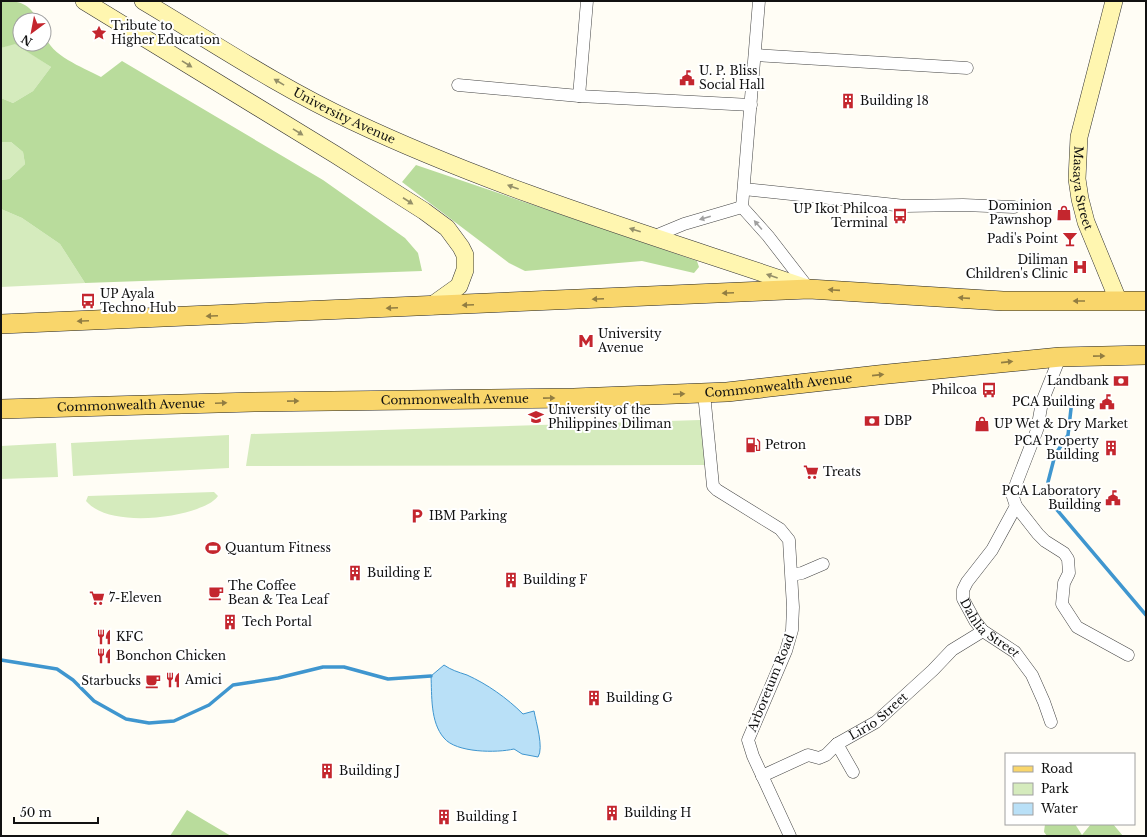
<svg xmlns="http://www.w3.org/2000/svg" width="1147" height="837" font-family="'Libre Baskerville',serif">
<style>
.green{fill:#d5ebbd}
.forest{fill:#b9dc9c}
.water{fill:#b9e0f7;stroke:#3f96cf}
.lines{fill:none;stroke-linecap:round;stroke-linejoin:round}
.stream{stroke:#3f96cf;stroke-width:3.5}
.street-casing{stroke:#444;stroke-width:13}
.secondary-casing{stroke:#333;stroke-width:18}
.primary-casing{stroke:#222;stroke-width:20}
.street{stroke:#fff;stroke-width:12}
.secondary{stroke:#fff6b0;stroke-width:17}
.primary{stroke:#f9d66b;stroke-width:19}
.oneway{fill:#948f68}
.oneway2{fill:#a0a0a0}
.oneway3{fill:#917d42}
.labels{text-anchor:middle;stroke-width:4;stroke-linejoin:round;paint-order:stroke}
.poi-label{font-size:12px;fill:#111;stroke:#fff;text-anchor:start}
.street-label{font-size:12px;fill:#111;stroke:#fff}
</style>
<rect width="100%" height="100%" fill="#fffdf5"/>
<path class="green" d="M15,43L51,67L33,91L13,103L1,98V48Z
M1,142H11L23,152L25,164L9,179L1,180Z
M1,209L22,218L60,244L85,283L1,287Z
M700,420L705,465L246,466L251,434Z
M229,435V468L73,476L71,443Z
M56,443L58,477L1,479V446Z
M214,492L218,496C213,503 204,506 197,509C170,519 107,526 86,501L88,496Z"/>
<path class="forest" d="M1,1C22,1 27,3 39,20H20V44H44V34C52,57 81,66 101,77L122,61L323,180L405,238L418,253L422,271L85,283L60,244L22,218L1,209V180L9,179L25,164L23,152L11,142H1V98L13,103L33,91L51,67L15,44L1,48Z
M416,165L697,261L699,267L694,273L642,261L525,271L509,263L402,182Z
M187,810L231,836H170Z
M1045,824H1075L1082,835L1091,824H1113L1123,836H1047L1044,832Z"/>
<path class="water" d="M444,665C451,670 458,672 467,675C487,684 507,698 523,714L534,711C536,722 544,748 538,757L522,754L514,749C497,753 456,753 444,738C430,722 432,695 431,676Z"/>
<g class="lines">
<path class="stream" d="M1072,400L1068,435L1055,455L1048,482L1052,504L1146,615
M1,660L57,669L73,680L94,701L126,719L149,723L174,721L209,705L233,685L278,678L323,667H344L388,679L431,676"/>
<g class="street-casing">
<g id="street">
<path d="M759,1L742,207L768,236L809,289"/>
<path d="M755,55L967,68"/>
<path d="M458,85L579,96L751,105"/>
<path d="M579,96L587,1"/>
<path d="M744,189L905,206L963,205L1014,207"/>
<path d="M655,236L684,224L742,207"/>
<path d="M1060,357L1042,402L1037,430L1016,484L1013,497L1016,506L1038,534L1045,541L1064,553L1068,559L1069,573L1064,583L1062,604L1077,627L1128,655"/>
<path d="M704,393L713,486L717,490L780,529L789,540L793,607L792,630L786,651L748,740L753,756L790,836"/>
<path id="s1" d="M1016,506L992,550L967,582L963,590V599L975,621L983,631L1015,652L1032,675L1044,702L1051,722"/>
<path d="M792,575L802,573L823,564"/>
<path d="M837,744L853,772"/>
<path id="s2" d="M762,776L808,755L819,758L826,755L837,744L876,722L933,670L952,650L983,631"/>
</g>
</g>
<g class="secondary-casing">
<g id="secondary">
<path d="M84,1L336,155L424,211L447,228L461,247L465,255V270L459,286L431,306"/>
<path id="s3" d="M143,1C212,42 279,87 352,121C498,190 654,236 807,288"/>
<path id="s4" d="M1114,1L1079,137L1077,179L1080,199L1086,222L1118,300"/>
</g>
</g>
<g class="primary-casing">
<g id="primary">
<path d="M1,324L809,289L1003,301H1146"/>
<path id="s5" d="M1,409L254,402L574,398L727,392L878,375L1060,357L1146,355"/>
</g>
</g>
<use href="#street" class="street"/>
<use href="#secondary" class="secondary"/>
<use href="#primary" class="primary"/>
</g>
<defs><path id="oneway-solid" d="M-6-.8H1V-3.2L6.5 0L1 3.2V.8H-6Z"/></defs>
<g class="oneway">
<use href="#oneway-solid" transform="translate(187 64) rotate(32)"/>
<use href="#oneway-solid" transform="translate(279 82) rotate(-149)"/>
<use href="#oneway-solid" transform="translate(298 132) rotate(32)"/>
<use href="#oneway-solid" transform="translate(513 187) rotate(-160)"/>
<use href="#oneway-solid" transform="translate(408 201) rotate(33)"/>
<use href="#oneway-solid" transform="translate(635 230) rotate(-162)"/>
<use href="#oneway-solid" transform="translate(772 276) rotate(-161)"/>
</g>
<g class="oneway2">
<use href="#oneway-solid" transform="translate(705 218) rotate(164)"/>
<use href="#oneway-solid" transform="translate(758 225) rotate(-131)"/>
</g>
<g class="oneway3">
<use href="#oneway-solid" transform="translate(834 290) rotate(-176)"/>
<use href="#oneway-solid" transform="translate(728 293) rotate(177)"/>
<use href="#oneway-solid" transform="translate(964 298) rotate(-176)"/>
<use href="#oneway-solid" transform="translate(598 299) rotate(177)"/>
<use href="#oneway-solid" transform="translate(1079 301) rotate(180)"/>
<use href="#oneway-solid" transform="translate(468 305) rotate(178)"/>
<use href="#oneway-solid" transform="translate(392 308) rotate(177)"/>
<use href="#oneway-solid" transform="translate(212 316) rotate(178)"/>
<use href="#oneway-solid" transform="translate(83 321) rotate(178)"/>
<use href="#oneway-solid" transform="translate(1099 356) rotate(-1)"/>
<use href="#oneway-solid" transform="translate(1007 362) rotate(-6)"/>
<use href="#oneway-solid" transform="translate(878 375) rotate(-6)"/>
<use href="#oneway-solid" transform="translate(679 394) rotate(-2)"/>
<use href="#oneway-solid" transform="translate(549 398) rotate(-1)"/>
<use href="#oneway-solid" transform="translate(293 401) rotate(-1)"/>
<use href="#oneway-solid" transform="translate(221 403) rotate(-2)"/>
</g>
<defs>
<g id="sight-bare" transform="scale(1.2)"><path d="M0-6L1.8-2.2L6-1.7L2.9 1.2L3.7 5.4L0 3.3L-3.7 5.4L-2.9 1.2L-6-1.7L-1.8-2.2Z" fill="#c4262e" stroke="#fff" stroke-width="2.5" paint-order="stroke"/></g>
<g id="civic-bare" transform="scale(1.2)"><path d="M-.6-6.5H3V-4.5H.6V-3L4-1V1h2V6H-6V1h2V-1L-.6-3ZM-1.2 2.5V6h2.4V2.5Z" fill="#c4262e" stroke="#fff" stroke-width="2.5" paint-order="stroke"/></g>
<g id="building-bare" transform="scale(1.2)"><path d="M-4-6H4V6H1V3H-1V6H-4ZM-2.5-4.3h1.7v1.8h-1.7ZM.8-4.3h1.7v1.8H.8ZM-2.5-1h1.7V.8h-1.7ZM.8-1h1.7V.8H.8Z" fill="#c4262e" stroke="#fff" stroke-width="2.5" paint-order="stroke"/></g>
<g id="shop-bare" transform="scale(1.2)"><path d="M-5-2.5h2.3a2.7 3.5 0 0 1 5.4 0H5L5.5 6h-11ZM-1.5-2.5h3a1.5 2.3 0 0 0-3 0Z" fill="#c4262e" stroke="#fff" stroke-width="2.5" paint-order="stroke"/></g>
<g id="bus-bare" transform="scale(1.2)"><path d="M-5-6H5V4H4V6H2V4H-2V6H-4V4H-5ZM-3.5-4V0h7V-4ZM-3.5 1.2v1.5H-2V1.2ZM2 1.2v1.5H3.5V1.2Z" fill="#c4262e" stroke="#fff" stroke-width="2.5" paint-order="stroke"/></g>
<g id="bar-bare" transform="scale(1.2)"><path d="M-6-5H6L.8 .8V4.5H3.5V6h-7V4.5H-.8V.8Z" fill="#c4262e" stroke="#fff" stroke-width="2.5" paint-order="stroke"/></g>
<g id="hospital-bare" transform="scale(1.2)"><path d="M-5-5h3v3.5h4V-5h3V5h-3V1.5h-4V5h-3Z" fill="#c4262e" stroke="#fff" stroke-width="2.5" paint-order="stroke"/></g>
<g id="metro-bare" transform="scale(1.2)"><path d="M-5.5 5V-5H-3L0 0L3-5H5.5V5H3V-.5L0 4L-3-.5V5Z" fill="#c4262e" stroke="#fff" stroke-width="2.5" paint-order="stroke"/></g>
<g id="bank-bare" transform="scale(1.2)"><path d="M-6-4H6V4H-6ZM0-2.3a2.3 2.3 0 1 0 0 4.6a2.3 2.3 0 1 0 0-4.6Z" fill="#c4262e" stroke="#fff" stroke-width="2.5" paint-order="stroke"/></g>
<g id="university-bare" transform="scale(1.2)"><path d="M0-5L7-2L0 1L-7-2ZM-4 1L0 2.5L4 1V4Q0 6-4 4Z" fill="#c4262e" stroke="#fff" stroke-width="2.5" paint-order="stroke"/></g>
<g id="fuel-bare" transform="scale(1.2)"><path d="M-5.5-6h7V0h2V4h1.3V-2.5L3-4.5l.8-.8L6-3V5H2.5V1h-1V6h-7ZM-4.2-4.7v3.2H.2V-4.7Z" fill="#c4262e" stroke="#fff" stroke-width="2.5" paint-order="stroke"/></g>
<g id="supermarket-bare" transform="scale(1.2)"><path d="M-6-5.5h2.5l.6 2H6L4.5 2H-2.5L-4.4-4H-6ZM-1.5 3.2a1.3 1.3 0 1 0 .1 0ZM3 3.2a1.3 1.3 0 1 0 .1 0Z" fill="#c4262e" stroke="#fff" stroke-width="2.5" paint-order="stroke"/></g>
<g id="parking-bare" transform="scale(1.2)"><path d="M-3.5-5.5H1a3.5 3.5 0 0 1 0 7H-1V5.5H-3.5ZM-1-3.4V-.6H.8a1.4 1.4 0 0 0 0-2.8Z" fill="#c4262e" stroke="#fff" stroke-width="2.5" paint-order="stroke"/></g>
<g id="stadium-bare" transform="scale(1.2)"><path d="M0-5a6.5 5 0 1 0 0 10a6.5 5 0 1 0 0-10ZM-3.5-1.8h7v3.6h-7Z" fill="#c4262e" stroke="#fff" stroke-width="2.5" paint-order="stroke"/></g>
<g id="cafe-bare" transform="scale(1.2)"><path d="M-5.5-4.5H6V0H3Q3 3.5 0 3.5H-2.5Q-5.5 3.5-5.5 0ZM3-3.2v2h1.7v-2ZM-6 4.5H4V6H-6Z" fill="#c4262e" stroke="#fff" stroke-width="2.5" paint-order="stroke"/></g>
<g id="restaurant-bare" transform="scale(1.2)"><path d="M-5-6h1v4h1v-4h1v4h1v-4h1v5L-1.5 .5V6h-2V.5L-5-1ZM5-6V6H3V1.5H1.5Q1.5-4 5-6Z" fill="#c4262e" stroke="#fff" stroke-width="2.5" paint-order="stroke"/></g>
</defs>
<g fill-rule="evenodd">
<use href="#sight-bare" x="99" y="33"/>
<use href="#civic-bare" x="687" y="78"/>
<use href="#building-bare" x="848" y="101"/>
<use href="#shop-bare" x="1064" y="213"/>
<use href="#bus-bare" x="900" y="216"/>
<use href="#bar-bare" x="1070" y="239"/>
<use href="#hospital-bare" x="1080" y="267"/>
<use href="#bus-bare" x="88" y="301"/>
<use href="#metro-bare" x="586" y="341"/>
<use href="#bank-bare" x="1121" y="381"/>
<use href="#bus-bare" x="989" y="390"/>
<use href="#civic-bare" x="1107" y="402"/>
<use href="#university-bare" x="536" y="417"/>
<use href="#bank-bare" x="872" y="421"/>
<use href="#shop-bare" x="982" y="424"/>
<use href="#fuel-bare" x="753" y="445"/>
<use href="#building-bare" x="1111" y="448"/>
<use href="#supermarket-bare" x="811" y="472"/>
<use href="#civic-bare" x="1113" y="498"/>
<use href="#parking-bare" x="417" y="516"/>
<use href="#stadium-bare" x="213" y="548"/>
<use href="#building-bare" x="355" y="573"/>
<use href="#building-bare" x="511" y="580"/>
<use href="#cafe-bare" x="216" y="593"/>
<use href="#supermarket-bare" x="97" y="598"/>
<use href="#building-bare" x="230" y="622"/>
<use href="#restaurant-bare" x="104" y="637"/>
<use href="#restaurant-bare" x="104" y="656"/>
<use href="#restaurant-bare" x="173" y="680"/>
<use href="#cafe-bare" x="153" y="681"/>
<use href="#building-bare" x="594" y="698"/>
<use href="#building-bare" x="327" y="771"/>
<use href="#building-bare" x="612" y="813"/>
<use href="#building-bare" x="444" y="817"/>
</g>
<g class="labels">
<g class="poi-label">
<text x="111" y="30">Tribute to<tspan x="111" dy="14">Higher Education</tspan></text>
<text x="699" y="75">U. P. Bliss<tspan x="699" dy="14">Social Hall</tspan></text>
<text x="860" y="105">Building 18</text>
<text x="1052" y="210" text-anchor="end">Dominion<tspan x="1052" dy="14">Pawnshop</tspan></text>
<text x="888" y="213" text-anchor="end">UP Ikot Philcoa<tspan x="888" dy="14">Terminal</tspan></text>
<text x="1058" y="243" text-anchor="end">Padi's Point</text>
<text x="1068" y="264" text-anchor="end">Diliman<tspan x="1068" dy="14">Children's Clinic</tspan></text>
<text x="100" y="298">UP Ayala<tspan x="100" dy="14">Techno Hub</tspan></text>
<text x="598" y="338">University<tspan x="598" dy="14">Avenue</tspan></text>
<text x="1109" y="385" text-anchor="end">Landbank</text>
<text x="977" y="394" text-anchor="end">Philcoa</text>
<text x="1095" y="406" text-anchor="end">PCA Building</text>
<text x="548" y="414">University of the<tspan x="548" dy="14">Philippines Diliman</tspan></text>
<text x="884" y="425">DBP</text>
<text x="994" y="428">UP Wet &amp; Dry Market</text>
<text x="1099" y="445" text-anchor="end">PCA Property<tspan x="1099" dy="14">Building</tspan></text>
<text x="765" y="449">Petron</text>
<text x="823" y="476">Treats</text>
<text x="1101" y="495" text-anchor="end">PCA Laboratory<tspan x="1101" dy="14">Building</tspan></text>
<text x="429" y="520">IBM Parking</text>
<text x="225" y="552">Quantum Fitness</text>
<text x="367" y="577">Building E</text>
<text x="523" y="584">Building F</text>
<text x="228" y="590">The Coffee<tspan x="228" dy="14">Bean &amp; Tea Leaf</tspan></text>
<text x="109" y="602">7-Eleven</text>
<text x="242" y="626">Tech Portal</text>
<text x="116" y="641">KFC</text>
<text x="116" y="660">Bonchon Chicken</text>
<text x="185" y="684">Amici</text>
<text x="141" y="685" text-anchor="end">Starbucks</text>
<text x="606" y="702">Building G</text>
<text x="339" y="775">Building J</text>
<text x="624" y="817">Building H</text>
<text x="456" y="821">Building I</text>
</g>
<g class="street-label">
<text dy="4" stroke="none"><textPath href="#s3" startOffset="232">University Avenue</textPath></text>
<text dy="4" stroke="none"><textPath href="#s4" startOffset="192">Masaya Street</textPath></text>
<text dy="4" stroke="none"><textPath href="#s5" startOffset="778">Commonwealth Avenue</textPath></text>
<text dy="4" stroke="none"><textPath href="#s5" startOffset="454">Commonwealth Avenue</textPath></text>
<text dy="4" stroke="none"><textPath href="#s5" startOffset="130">Commonwealth Avenue</textPath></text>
<text dy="4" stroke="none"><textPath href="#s1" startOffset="149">Dahlia Street</textPath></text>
<text transform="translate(771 683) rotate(-68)" y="4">Arboretum Road</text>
<text dy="4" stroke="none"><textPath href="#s2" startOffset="135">Lirio Street</textPath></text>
</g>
</g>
<rect width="1147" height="837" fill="none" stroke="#111111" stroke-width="4"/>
<rect x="1005" y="753" width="130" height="72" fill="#ffffff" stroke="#a0a0a0"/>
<rect x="1013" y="766" width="20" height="6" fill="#f9d66b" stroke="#a0a0a0"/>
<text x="1041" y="773" font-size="12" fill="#111111">Road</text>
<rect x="1013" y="783" width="20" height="12" fill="#d5ebbd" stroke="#a0a0a0"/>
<text x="1041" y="793" font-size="12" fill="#111111">Park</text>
<rect x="1013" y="803" width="20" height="12" fill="#b9e0f7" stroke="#a0a0a0"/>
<text x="1041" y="813" font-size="12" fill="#111111">Water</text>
<g transform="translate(32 32) rotate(212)"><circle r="19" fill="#ffffff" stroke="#a0a0a0"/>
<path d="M0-3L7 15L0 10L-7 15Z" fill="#c4262e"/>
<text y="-6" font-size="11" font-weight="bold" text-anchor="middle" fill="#111111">N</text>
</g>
<path d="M14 817v6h84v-6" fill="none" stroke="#111111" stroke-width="2"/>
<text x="20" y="817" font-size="12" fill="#111111" stroke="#ffffff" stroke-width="3" paint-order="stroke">50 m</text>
</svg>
